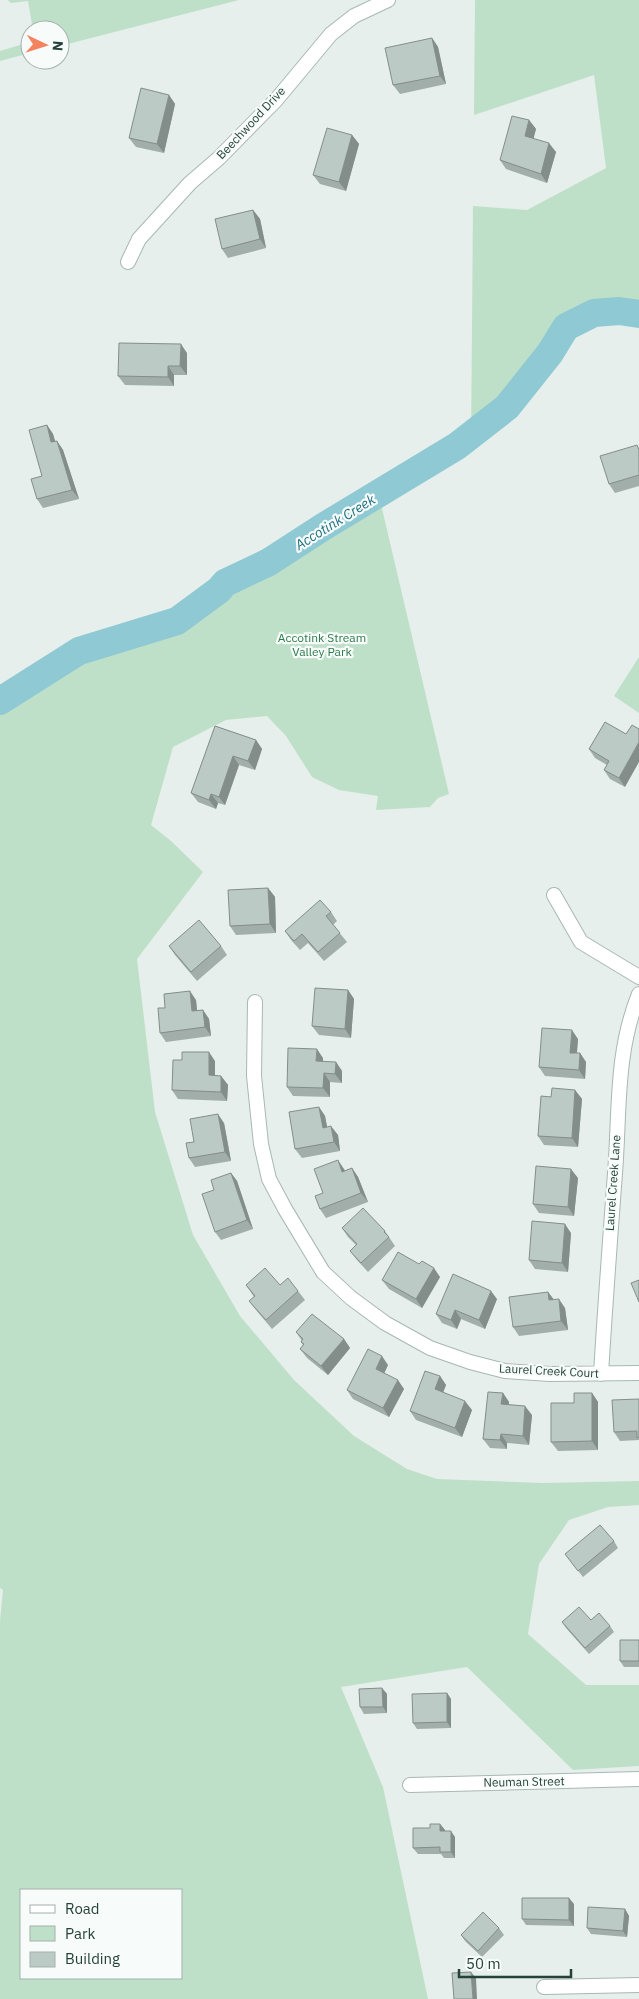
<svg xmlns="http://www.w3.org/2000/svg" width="639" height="1999" font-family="'IBM Plex Sans',sans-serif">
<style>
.green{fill:#bfe0c8;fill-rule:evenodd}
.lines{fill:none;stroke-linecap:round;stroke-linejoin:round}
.river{stroke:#8ec9d4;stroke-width:28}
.street-casing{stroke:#a8b8b2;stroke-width:16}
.street{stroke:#fff;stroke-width:14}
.wall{fill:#a1aea9}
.shaded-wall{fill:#838d89}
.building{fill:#bbcac4;stroke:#838d89}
.labels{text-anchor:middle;stroke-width:4.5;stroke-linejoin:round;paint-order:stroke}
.street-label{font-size:12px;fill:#24423a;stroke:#f7fbf9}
.park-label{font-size:12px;fill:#2d7a4b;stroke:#f7fbf9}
.water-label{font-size:14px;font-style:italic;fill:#1c6f80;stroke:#f7fbf9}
</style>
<rect width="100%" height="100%" fill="#e6efeb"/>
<path class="green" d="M8,0H239L60,46V30H33L28,1L11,3Z
M475,0H639V316L583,320L504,426L471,446L473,206L527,210L606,168L594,75L474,115Z
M30,42V53L0,61V51Z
M380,500L449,794L438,798L430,807L376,810L378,796L339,790L312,777L286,736L267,716L226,720L173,747L151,825L171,841L203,872L137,959L155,1112L193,1235L240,1316L294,1380L354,1436L407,1469L437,1479L543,1483L639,1481V1505L608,1507L569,1520L539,1564L528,1634L586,1685H639V1766L573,1770L467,1667L341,1687L383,1787L428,1999H0V1621L3,1590L0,1588V701L79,651L177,621L216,607L241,586L266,575ZM21,1890H181V1978H21Z
M639,657V713L614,696Z"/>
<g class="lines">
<path class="river" d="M0,701L79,651L177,621L219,590L225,583L269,562L323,527L457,446L507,407L550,353L566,327L594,313L619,311L639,314"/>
<g class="street-casing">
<path id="street" d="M128,262L139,239L190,183L219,158L276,100L331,34L354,16L388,0
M554,895L581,942L639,977
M255,1002L254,1076L261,1144L269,1179L285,1209L323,1272L351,1298L385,1323L430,1348L470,1362L505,1371L550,1374L639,1373
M601,1374C605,1307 610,1240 615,1173C620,1111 615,1054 639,994
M410,1785L639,1779
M544,1987L639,1985"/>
</g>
<use href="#street" class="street"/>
</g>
<path class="wall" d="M432,38L438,47L446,84L400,94L393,85Z
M169,95L175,104L164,153L136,147L129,138Z
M529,120L536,129L533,138L556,152L547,183L506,169L500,160Z
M352,135L359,144L346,191L320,184L313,175Z
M253,210L260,219L266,248L228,258L222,249Z
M187,353V375H174V386L125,385L118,376Z
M47,425L53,434L55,441H57L63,450L79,499L43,508L37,499L42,476Z
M639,447V486L615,493L609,484Z
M605,722L625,787L610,779L604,770L607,765L595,758L589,749Z
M215,726L256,740L262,749L255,770L239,765L225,805L218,803L216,809L198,802L191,793Z
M268,888L275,897L276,933L236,935L230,926Z
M331,912L337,921L333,925L347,942L324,961L308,943L300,950L291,940L285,931Z
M169,946H221L227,955L197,981L175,955Z
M348,990L354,999L351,1038L319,1035L312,1026Z
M196,1000L197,1011L203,1010L209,1019L211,1036L166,1042L160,1033L165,1008Z
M578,1039L577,1053H580L586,1062L585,1079L545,1076L539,1067Z
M323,1058V1062H336L342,1071V1083L330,1082V1097L293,1096L287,1087Z
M215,1061V1076H221L228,1085L227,1101L178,1099L172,1090Z
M575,1090L582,1099L578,1147L544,1145L538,1136L551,1097Z
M319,1107L325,1116L327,1127L338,1135L340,1151L302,1158L295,1149Z
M224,1123L231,1161L195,1167L189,1158L194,1142Z
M352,1168L358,1177L368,1202L326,1218L320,1209L323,1193L344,1169L345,1171Z
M231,1173L237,1181L253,1229L221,1240L215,1232L214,1190Z
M578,1178L574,1216L539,1213L533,1204Z
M342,1228L385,1231L395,1246L368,1272L357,1260L350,1251L356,1245L348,1237Z
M571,1233L568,1272L535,1269L529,1260Z
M419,1264L440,1277L422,1308L389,1289L382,1280Z
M246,1285H280L298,1291L305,1300L272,1329L256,1310L249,1301L254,1297Z
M548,1292L553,1299L565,1308L568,1330L519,1336L513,1327Z
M497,1299L485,1329L461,1319L457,1329L442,1323L436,1314Z
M296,1332L344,1339L350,1348L328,1375L307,1358L300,1349L303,1345L301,1342L302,1341Z
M388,1365L384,1373L404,1389L389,1417L353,1399L347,1390Z
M440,1376L446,1385L443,1392L472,1410L462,1437L416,1420L410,1411Z
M503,1393L509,1402V1405L532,1415L529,1445L507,1443V1449L490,1448L483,1439Z
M592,1393L598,1402V1450L558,1451L551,1442L574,1403Z
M639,1399V1440L620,1441L614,1432Z
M614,1541L618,1548L583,1577L565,1554Z
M591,1620L610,1626L614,1632L589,1654L566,1628L562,1622Z
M639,1640V1667H624L620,1661Z
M382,1688L387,1694V1713L364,1714L360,1707Z
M447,1693L451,1699V1728L417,1729L413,1723Z
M440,1824L445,1830V1831L455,1837V1858H444L441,1854H418L413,1848L430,1828Z
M574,1904V1926L526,1925L522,1919Z
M625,1909L629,1916L627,1937L591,1934L587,1928Z
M499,1928L504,1935L482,1957L465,1941L461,1935Z"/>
<path class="shaded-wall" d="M432,38L438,47L446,84L440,76Z
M169,95L175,104L164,153L157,144Z
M529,120L536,129L532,145L525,136Z
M352,135L359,144L346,191L339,182Z
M549,143L556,152L547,183L541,174Z
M253,210L260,219L266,248L260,239Z
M181,344L187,353V375L180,366Z
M168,366L174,375V386L168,377Z
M47,425L53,434L58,451L51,442Z
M57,441L63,450L79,499L72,490Z
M256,740L262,749L255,770L248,761Z
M639,742V762L625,787L619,778Z
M233,756L239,765L225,805L219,797Z
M211,794L218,803L216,809L209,800Z
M268,888L275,897L276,933L270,924Z
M348,990L354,999L351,1038L345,1029Z
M190,991L196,1000L198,1020L192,1011Z
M203,1010L209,1019L211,1036L205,1027Z
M572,1030L578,1039L576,1062L570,1053Z
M317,1049L323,1058V1070L316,1061Z
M209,1052L215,1061V1084L209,1075Z
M580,1053L586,1062L585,1079L579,1070Z
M336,1062L342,1071V1083L335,1074Z
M324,1073L330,1082V1097L323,1088Z
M221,1076L228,1085L227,1101L221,1092Z
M575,1090L582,1099L578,1147L572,1138Z
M319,1107L325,1116L329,1137L323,1128Z
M218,1114L224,1123L231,1161L225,1152Z
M331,1126L338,1135L340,1151L334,1142Z
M338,1160L344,1169L349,1181L342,1172Z
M352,1168L358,1177L368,1202L361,1193Z
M571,1169L578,1178L574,1216L568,1207Z
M231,1173L237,1181L253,1229L247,1220Z
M565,1224L571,1233L568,1272L562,1263Z
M434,1268L440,1277L422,1308L416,1299Z
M491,1291L497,1299L485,1329L479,1320Z
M548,1292L555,1301L549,1300Z
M559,1299L565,1308L568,1330L561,1321Z
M455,1310L461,1319L457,1329L451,1320Z
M344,1339L350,1348L328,1375L321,1366Z
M382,1356L388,1365L382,1378L376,1369Z
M440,1376L446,1385L441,1398L435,1389Z
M398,1380L404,1389L389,1417L383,1408Z
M503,1393L509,1402L508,1413L501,1404Z
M592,1393L598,1402V1450L592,1441Z
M465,1401L472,1410L462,1437L455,1428Z
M525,1406L532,1415L529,1445L523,1436Z
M501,1434L507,1443V1449L500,1440Z
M382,1688L387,1694V1713L383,1707Z
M447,1693L451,1699V1728L447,1722Z
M440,1824L445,1830V1837L440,1831Z
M451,1831L455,1837V1858L451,1852Z
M569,1898L574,1904V1926L569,1920Z
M625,1909L629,1916L627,1937L623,1931Z
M471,1972L476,1978L477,1999H473Z"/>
<path class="building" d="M432,38L440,76L393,85L385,48Z
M141,88L169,95L157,144L129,138Z
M512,116L529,120L525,136L549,143L541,174L500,160Z
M327,128L352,135L339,182L313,175Z
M253,210L260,239L222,249L215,219Z
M119,343L181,344L180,366H168V377L118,376Z
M47,425L51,442L57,441L72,490L37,499L31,479L42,476L29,430Z
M637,445L639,450V475L609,484L600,456Z
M605,722L626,734L632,725L639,729V742L619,778L604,770L609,761L589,749Z
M215,726L256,740L248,761L233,756L219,797L211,794L209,800L191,793Z
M268,888L270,924L230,926L228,890Z
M320,900L331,912L326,916L340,933L318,952L302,934L294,941L285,931Z
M199,920L221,946L191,972L169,946Z
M315,988L348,990L345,1029L312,1026Z
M190,991L192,1011L203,1010L205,1027L160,1033L158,1008H165L164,994Z
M542,1028L572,1030L570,1053H580L579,1070L539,1067Z
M288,1048L317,1049L316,1061L336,1062L335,1074L324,1073L323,1088L287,1087Z
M182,1052H209V1075L221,1076V1092L172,1090L173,1060H182Z
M552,1088L575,1090L572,1138L538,1136L541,1096L551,1097Z
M319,1107L323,1128L331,1126L334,1142L295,1149L289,1112Z
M218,1114L225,1152L189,1158L186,1143L194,1142L190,1119Z
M338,1160L342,1172L352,1168L361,1193L320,1209L315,1196L323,1193L314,1169Z
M536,1166L571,1169L568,1207L533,1204Z
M231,1173L247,1220L215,1232L202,1194L214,1190L211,1180Z
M363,1208L385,1231L384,1232L389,1237L361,1263L350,1251L357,1244L342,1228Z
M532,1221L565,1224L562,1263L529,1260Z
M398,1252L419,1264L422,1261L434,1268L416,1299L382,1280Z
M265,1268L280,1285L288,1278L298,1291L266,1320L249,1301L255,1296L246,1285Z
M453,1274L491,1291L479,1320L455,1310L451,1320L436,1314Z
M639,1280V1302L631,1283Z
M548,1292L549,1300L559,1299L561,1321L513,1327L509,1297Z
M312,1314L344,1339L321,1366L300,1349L304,1344L301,1342L303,1339L296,1332Z
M368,1349L382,1356L376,1369L398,1380L383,1408L347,1390Z
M425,1371L440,1376L435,1389L465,1401L455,1428L410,1411Z
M488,1392L503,1393L501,1404L525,1406L523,1436L501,1434L500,1440L483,1439Z
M574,1393H592V1441L551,1442V1403H574Z
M639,1399V1437L637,1438V1431L614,1432L612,1400Z
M600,1525L614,1541L578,1571L565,1554Z
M579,1607L591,1620L599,1613L610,1626L585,1648L562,1622Z
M620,1640H639V1661H620Z
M382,1688L383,1707H360L359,1689Z
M447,1693V1722L413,1723L412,1694Z
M430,1824H440V1831H451V1852H440V1847L413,1848V1828H430Z
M522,1898H569V1920L522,1919Z
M588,1907L625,1909L623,1931L587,1928Z
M483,1912L499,1928L478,1951L461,1935Z
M471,1972L473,1999H454L452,1973Z"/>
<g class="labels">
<g class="street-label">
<text transform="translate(251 123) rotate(-47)" y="4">Beechwood Drive</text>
<text transform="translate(613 1183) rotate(-86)" y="4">Laurel Creek Lane</text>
<text transform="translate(549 1371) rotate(3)" y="4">Laurel Creek Court</text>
<text transform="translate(524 1782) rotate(-1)" y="4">Neuman Street</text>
</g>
<g class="park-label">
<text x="322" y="642">Accotink Stream<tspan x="322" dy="14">Valley Park</tspan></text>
</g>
<g class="water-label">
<text transform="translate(335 522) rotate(-32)" y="5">Accotink Creek</text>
</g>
</g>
<rect x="20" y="1889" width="162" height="90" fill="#f7fbf9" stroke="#a3b1ad"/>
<rect x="30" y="1905" width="25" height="8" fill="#ffffff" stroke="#a3b1ad"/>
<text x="65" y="1914" font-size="15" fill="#24423a">Road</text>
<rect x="30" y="1926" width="25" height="15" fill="#bfe0c8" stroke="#a3b1ad"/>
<text x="65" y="1939" font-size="15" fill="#24423a">Park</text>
<rect x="30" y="1952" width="25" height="15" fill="#bbcac4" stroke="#a3b1ad"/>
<text x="65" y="1964" font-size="15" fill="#24423a">Building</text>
<g transform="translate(45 45) rotate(94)"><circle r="24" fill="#f7fbf9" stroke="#a3b1ad"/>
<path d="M0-4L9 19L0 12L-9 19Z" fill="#f4845f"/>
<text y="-8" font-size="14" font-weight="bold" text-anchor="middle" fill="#24423a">N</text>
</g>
<path d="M459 1969v8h112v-8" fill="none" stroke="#24423a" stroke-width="2.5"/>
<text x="466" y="1969" font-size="15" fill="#24423a" stroke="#f7fbf9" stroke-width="4" paint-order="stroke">50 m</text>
</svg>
